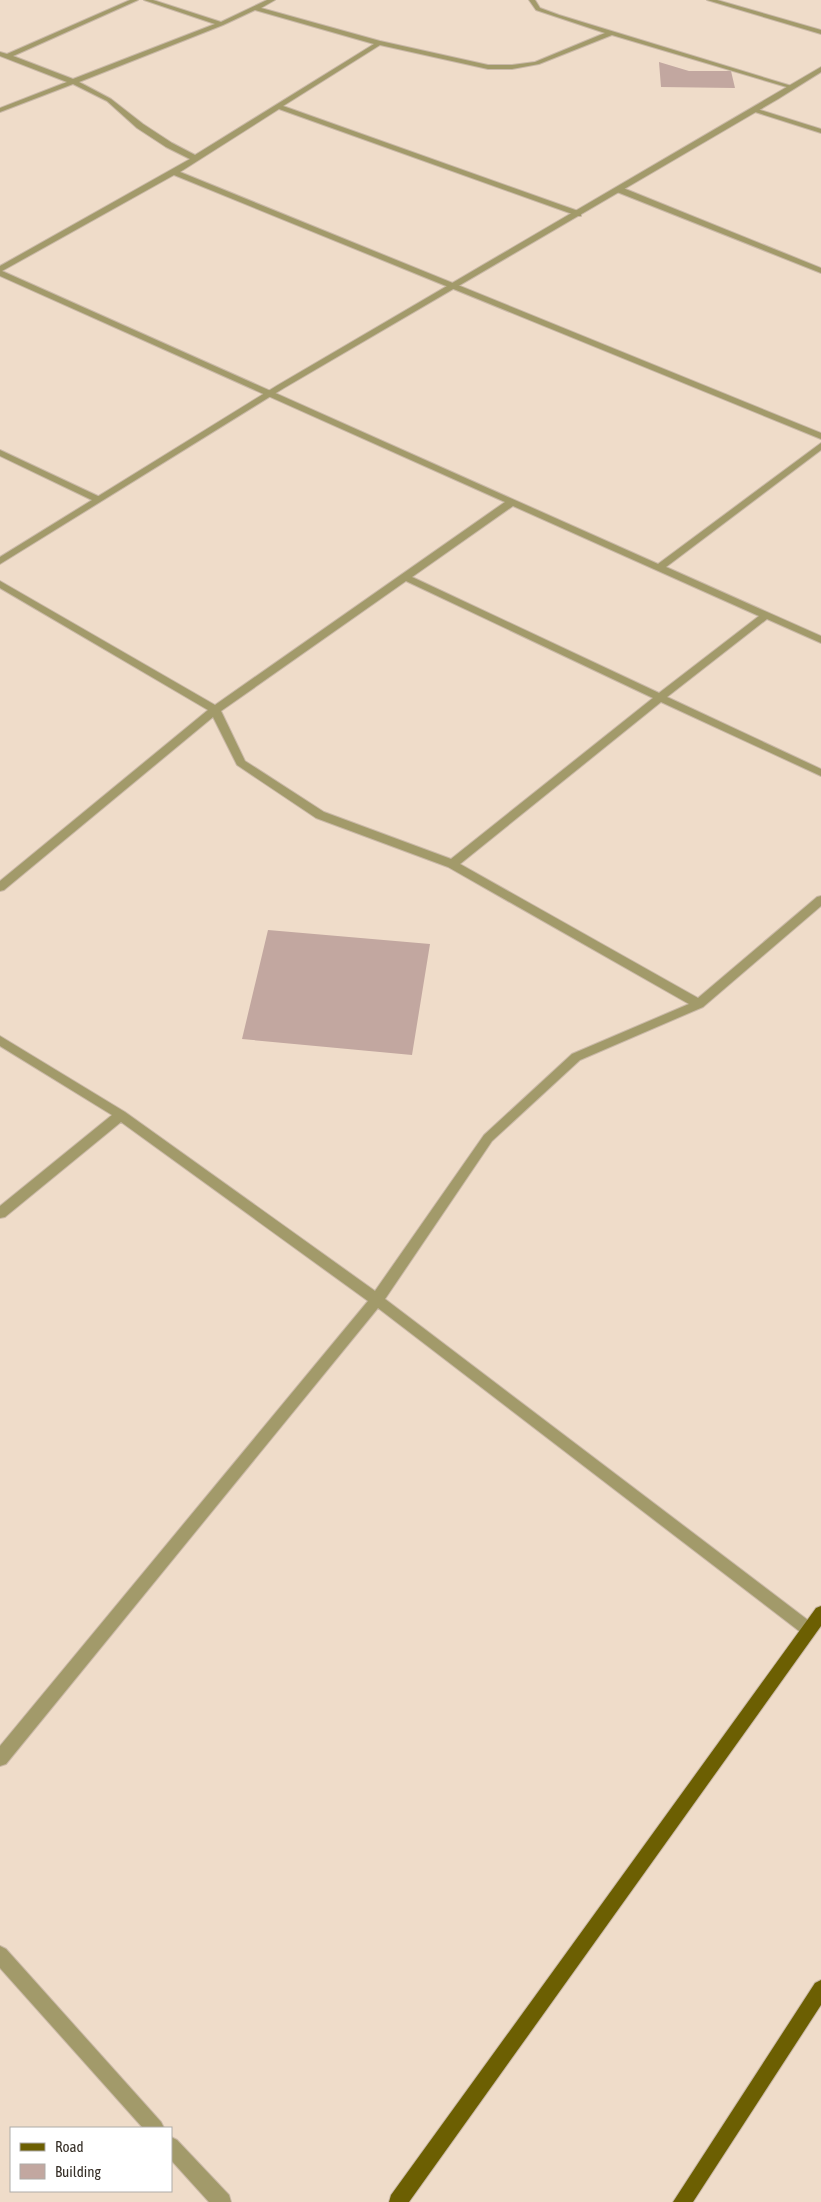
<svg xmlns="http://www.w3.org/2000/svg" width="821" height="2202" font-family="'Asap Condensed',sans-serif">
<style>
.building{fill:#c2a7a0}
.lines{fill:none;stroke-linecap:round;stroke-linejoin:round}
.minor-casing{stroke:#cab9a8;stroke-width:2}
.tertiary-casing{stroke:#cab9a8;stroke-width:2}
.primary-casing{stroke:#cab9a8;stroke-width:2}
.minor{fill:#a29a6a;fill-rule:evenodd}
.tertiary{fill:#a29a6a;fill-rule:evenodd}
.primary{fill:#6c5f02;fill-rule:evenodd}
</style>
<rect width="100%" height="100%" fill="#efdcc9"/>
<path class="building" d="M659,62L689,71H731L735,88L661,87Z
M268,930L430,944L412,1055L242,1039Z"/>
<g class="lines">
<g class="minor-casing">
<path id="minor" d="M130,0H138L13,56L73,79L215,24L144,0H153L221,22L267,0H275L261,8L380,41L488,65H512L535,62L605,33L536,10L529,0H535L540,8L559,15L795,87L790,88L612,35L539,64L512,69H488L380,45L283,106L581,212V216H578L279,109L180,172L821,433V439L174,175L2,271L658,564L821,443V450L666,567L821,636V643L767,619L667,697L821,769V776L661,702L460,864L698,998L817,897L821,896V906L703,1007L580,1060L492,1141L385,1299L813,1624L816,1629L813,1634L808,1636L803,1634L378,1308L6,1764L0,1766V1746L368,1301L121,1122L5,1217L0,1218V1206L112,1115L0,1046V1036L125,1112L375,1291L484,1135L572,1054L689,1004L448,867L316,818L237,765L213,717L4,890L0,891V881L208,710L0,588V581L215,705L505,502L0,276V266L190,159L166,147L137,128L107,101L73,84L0,112V108L67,82L0,56V52L7,54ZM255,10L374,44L195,155L172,143L143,124L111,99L79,82L223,25ZM513,506L759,616L659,693L412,577ZM406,581L653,698L451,859L324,812L245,761L221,711Z
M707,0H717L821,30V34Z
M754,108L821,129V133L752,111L750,110Z
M617,188H623L821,268V273L617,192Z
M0,450L100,497L102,499L100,501H94L0,456Z"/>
</g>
<g class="tertiary-casing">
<path id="tertiary" d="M821,67V72L778,99L284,388L0,564V557L278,385Z
M0,1946L6,1949L161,2122L164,2128H143L0,1968Z
M171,2137L177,2140L229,2195L231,2202H209L171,2160Z"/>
</g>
<g class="primary-casing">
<path id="primary" d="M821,1606V1626L409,2202H389L391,2195L816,1608Z
M821,1980V2005L693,2202H673L815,1983Z"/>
</g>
<use href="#minor" class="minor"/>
<use href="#tertiary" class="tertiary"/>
<use href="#primary" class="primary"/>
</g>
<rect x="10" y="2127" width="162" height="65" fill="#ffffff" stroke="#aeaba8"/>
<rect x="20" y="2143" width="25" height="8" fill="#6c5f02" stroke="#aeaba8"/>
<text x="55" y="2152" font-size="15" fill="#352e26">Road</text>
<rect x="20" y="2164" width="25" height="15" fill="#c2a7a0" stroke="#aeaba8"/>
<text x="55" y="2177" font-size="15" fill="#352e26">Building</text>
</svg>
